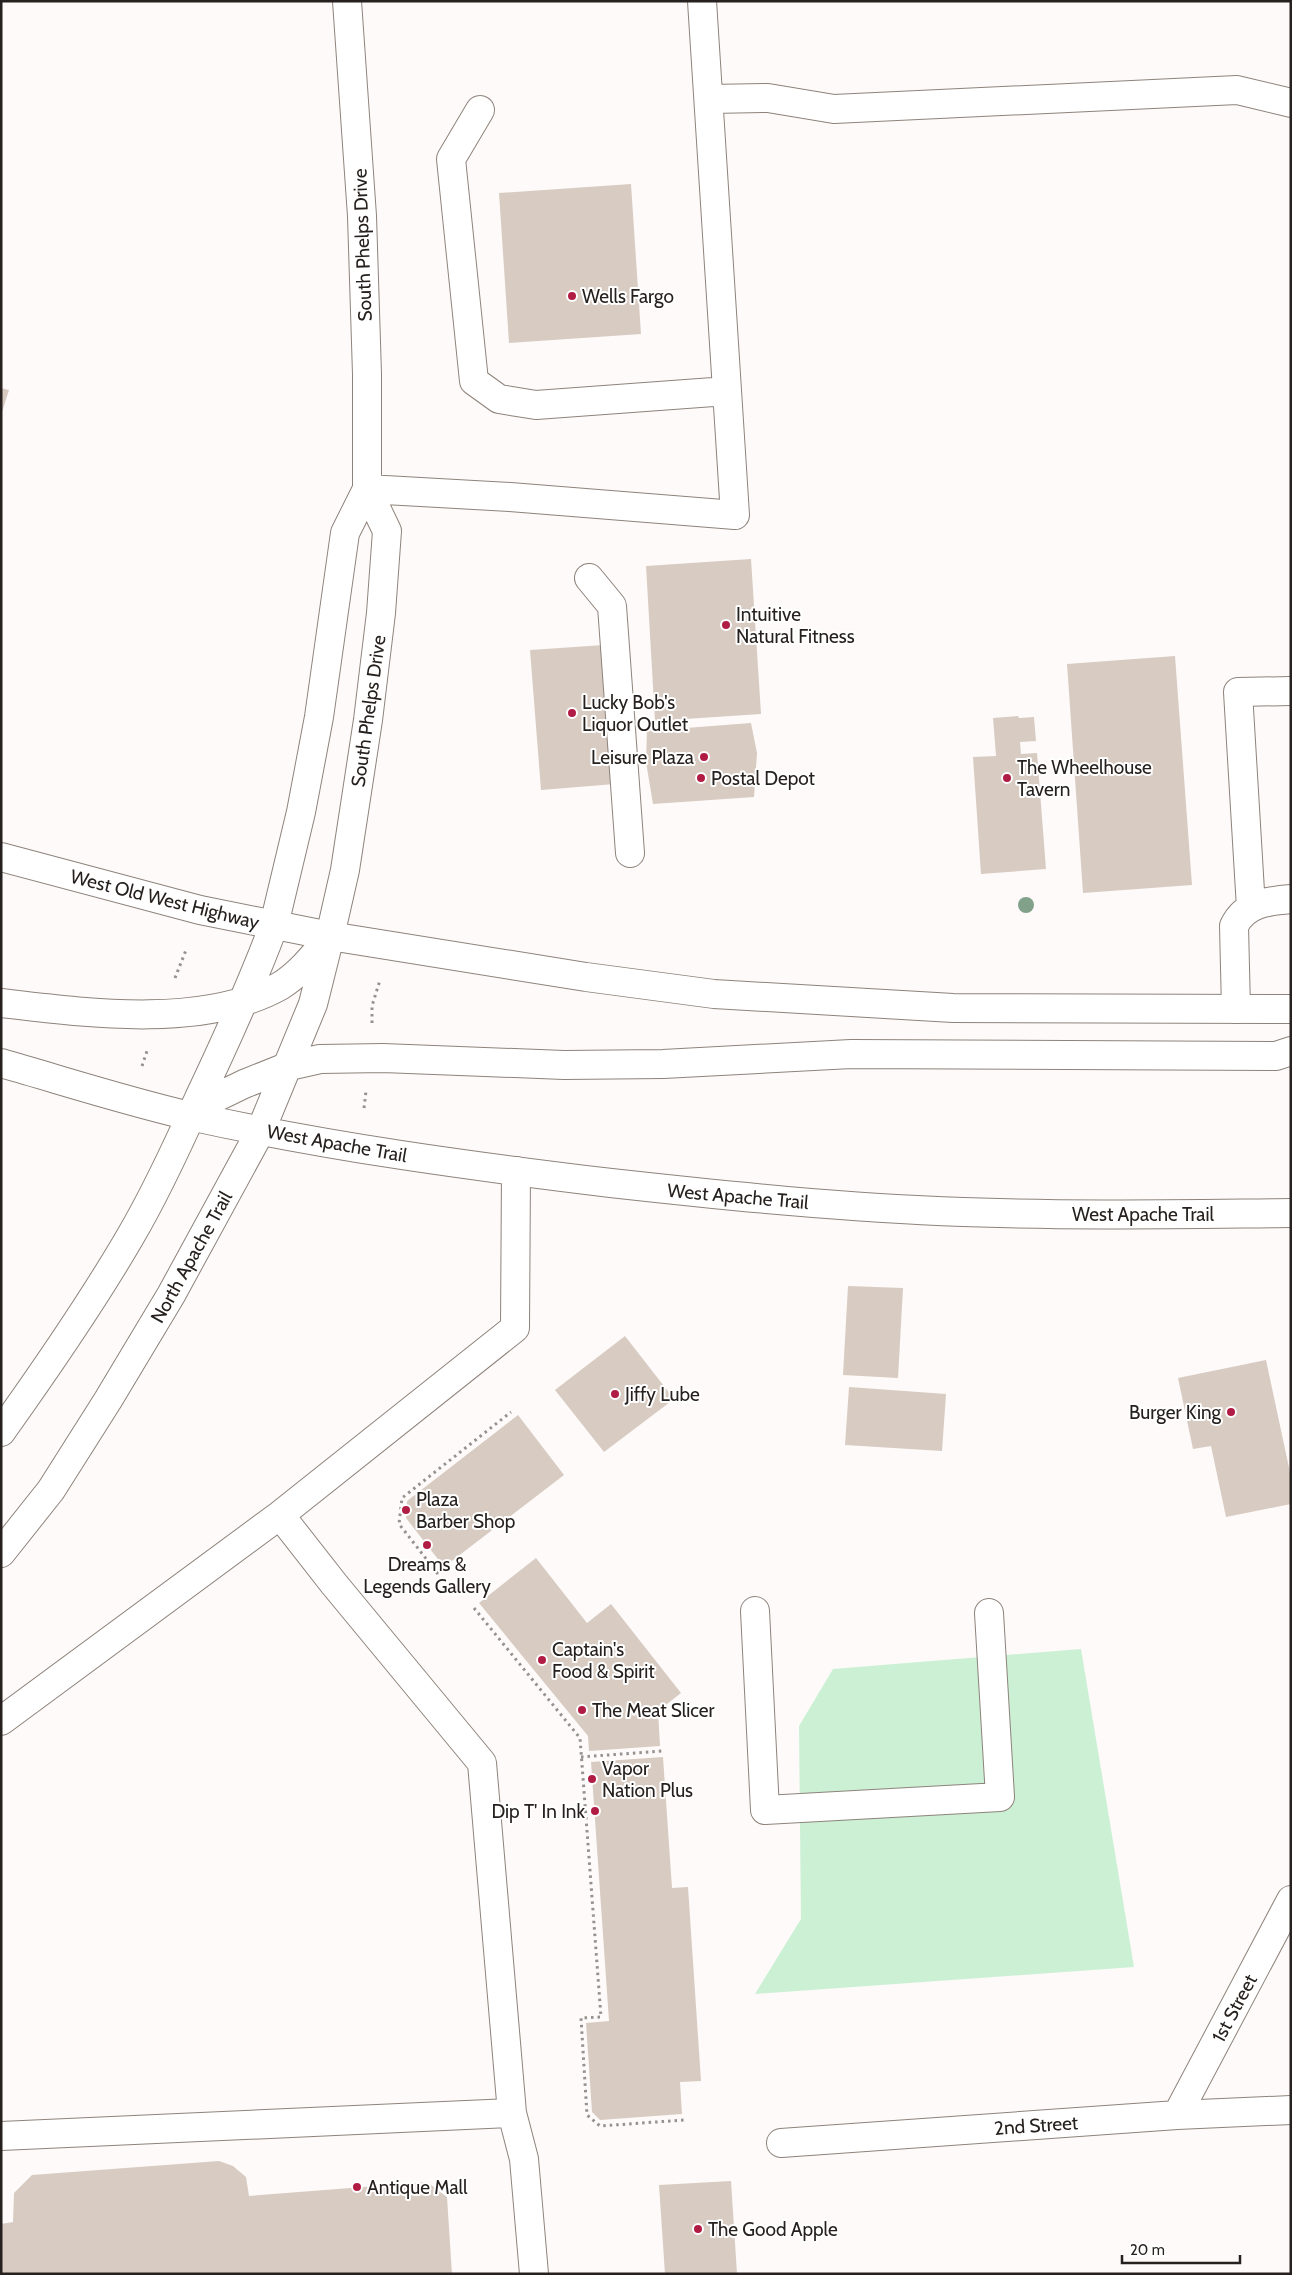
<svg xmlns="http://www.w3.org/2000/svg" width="1292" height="2275" font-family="Cabin,sans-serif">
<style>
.green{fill:#cbf0d4}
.building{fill:#d8cbc2}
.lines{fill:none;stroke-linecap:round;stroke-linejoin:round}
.minor-casing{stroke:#8e837b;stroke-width:30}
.major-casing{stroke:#8e837b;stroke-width:30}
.path{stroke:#95918f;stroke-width:3;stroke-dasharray:2.5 4;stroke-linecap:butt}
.minor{stroke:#fff;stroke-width:28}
.major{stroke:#fff;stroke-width:28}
.tree{fill:#81a18b}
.poi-dot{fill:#b01c44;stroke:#fff;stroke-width:2}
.labels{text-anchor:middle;stroke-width:4;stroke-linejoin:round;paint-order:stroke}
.street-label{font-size:19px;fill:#26211e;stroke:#fff}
.poi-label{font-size:19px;fill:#26211e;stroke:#fff;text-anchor:start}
</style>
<rect width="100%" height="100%" fill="#fdfaf9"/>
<path class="green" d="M1081,1649L1134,1967L755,1994L801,1919L799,1726L833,1669Z"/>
<path class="building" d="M631,184L641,334L509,343L499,193Z
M1,388L9,390L2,412H1Z
M751,559L761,714L655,721L646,566Z
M604,645L615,784L541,790L530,650Z
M1175,656L1192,885L1083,893L1067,664Z
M1018,716L1019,718L1034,717L1036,741L1020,742L1021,754L1037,753L1046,869L981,874L973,757L996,756L993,718Z
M751,723L757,753L754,797L653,804L646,762L647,731Z
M848,1286L903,1288L898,1378L843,1375Z
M625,1336L674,1399L604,1452L555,1390Z
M1266,1360L1291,1477V1504L1226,1517L1211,1446L1193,1449L1178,1378Z
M849,1387L946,1394L942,1451L845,1445Z
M518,1415L564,1475L444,1567L406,1518L407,1501Z
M536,1558L587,1623L611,1604L681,1693L658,1711L660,1746L589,1751L588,1736L479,1603Z
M663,1757L672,1888L688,1887L701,2081L680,2082L682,2114L600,2120L592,2112L586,2023L609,2021L591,1762Z
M219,2161L233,2166L246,2177L249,2196L427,2182L447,2197L452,2274H1V2224L13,2222L14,2193L32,2175Z
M731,2181L737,2274H665L659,2185Z"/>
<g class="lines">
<g class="minor-casing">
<path id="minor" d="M709,99L768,98L834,109L1237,90L1291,103
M480,110L451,159L474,381L499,399L536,405L727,391
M367,489L510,497L735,515L702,1
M589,578L612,606L630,853
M1251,908L1238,692L1291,691
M274,925L301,812L319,717L345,533L367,489
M330,936L345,870L368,720L381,613L387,531L367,489V374L362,216L347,1
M1236,1009L1234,926C1245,903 1268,901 1291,899
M280,1515L334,1584L482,1763L512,2113L524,2159L534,2274
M755,1611L765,1810L1000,1797L989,1613
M1,1721L280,1515L515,1328L516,1171
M1177,2115L1291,1900
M1,2136L512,2113
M781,2143L1177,2115L1291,2110"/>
</g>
<g class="major-casing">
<path id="major" d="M1,857L200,910L330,936L586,977L714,994L953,1008L1291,1009
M1,1003C86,1013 203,1029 280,986C298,975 313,957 326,941
M1,1063C64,1081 126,1101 190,1116C329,1147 470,1166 611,1183C728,1196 846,1208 963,1212C1072,1216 1182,1214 1291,1213
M191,1116L213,1099L244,1084L289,1066L320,1059L383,1058L564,1065L663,1064L851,1054L1276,1056L1291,1051
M1,1432C46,1369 91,1304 130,1237C156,1193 178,1145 199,1098C226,1041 252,984 274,925
M1,1553L51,1490L108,1400L171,1295L261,1130L313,1004L330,936"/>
</g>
<path class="path" d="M175,978L186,950
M372,1023V1006L380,980
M142,1066L148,1048
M364,1108L366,1091
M438,1574L399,1524L402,1498L511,1412
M474,1608L580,1738L601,2017L581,2018L587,2115L600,2126L684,2120
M581,1757L662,1751"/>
<use href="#minor" class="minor"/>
<use href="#major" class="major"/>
</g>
<circle class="tree" cx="1026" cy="905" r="8"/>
<g class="poi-dot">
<circle cx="572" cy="296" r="5"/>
<circle cx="726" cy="625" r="5"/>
<circle cx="572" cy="713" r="5"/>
<circle cx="704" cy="757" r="5"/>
<circle cx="701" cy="778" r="5"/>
<circle cx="1007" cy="778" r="5"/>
<circle cx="615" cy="1394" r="5"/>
<circle cx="1231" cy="1412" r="5"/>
<circle cx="406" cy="1510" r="5"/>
<circle cx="427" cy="1545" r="5"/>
<circle cx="542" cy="1660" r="5"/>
<circle cx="582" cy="1710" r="5"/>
<circle cx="592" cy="1779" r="5"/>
<circle cx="595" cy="1811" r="5"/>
<circle cx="357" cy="2187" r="5"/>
<circle cx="698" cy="2229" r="5"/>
</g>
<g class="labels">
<g class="street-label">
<text transform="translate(362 245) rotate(-92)" y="7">South Phelps Drive</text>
<text transform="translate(368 711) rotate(-82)" y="7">South Phelps Drive</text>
<text transform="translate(165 899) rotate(14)" y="7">West Old West Highway</text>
<text transform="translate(337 1143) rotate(10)" y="7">West Apache Trail</text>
<text transform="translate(738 1196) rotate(5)" y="7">West Apache Trail</text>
<text x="1143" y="1221">West Apache Trail</text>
<text transform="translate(191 1257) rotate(-61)" y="7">North Apache Trail</text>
<text transform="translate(1234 2008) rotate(-62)" y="7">1st Street</text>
<text transform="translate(1036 2125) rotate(-4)" y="7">2nd Street</text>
</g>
<g class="poi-label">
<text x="582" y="303">Wells Fargo</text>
<text x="736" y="621">Intuitive<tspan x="736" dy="22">Natural Fitness</tspan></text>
<text x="582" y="709">Lucky Bob's<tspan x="582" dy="22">Liquor Outlet</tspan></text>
<text x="694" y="764" text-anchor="end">Leisure Plaza</text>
<text x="1017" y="774">The Wheelhouse<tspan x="1017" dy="22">Tavern</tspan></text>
<text x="711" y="785">Postal Depot</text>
<text x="625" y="1401">Jiffy Lube</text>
<text x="1221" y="1419" text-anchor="end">Burger King</text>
<text x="416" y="1506">Plaza<tspan x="416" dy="22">Barber Shop</tspan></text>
<text x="427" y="1571" text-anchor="middle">Dreams &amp;<tspan x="427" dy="22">Legends Gallery</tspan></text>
<text x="552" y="1656">Captain's<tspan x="552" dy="22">Food &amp; Spirit</tspan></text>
<text x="592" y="1717">The Meat Slicer</text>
<text x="602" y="1775">Vapor<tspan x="602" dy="22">Nation Plus</tspan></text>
<text x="585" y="1818" text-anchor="end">Dip T' In Ink</text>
<text x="367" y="2194">Antique Mall</text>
<text x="708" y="2236">The Good Apple</text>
</g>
</g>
<rect width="1292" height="2275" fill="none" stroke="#26211e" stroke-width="5"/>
<path d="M1122 2255v8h118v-8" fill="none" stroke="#26211e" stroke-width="2.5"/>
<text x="1130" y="2255" font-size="15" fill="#26211e" stroke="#ffffff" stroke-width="4" paint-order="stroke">20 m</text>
</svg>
